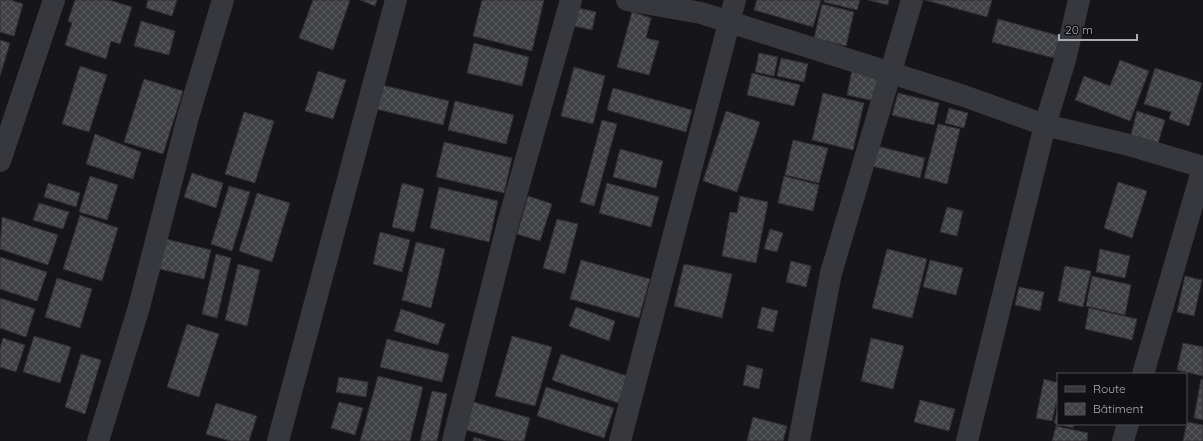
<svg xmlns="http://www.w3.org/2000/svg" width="1203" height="441" font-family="Quicksand,sans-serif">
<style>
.building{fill:url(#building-cross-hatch);stroke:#303034}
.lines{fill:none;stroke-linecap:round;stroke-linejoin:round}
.minor{stroke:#37383d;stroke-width:22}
</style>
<defs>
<pattern id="building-cross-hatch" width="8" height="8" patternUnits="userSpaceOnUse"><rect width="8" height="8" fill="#404145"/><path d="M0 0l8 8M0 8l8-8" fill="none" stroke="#595a5e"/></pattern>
</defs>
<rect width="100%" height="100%" fill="#161618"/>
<path class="building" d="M0,0H11L23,4L14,36L0,32Z
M75,0H109L132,7L120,44L111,41L106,59L65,45L72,23L68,21Z
M148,0H177L172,16L146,8Z
M313,0H350L333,50L299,38Z
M360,0H377L375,6Z
M482,0H544L532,51L473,36Z
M757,0H821L813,27L754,10Z
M824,0H860L857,10L824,2Z
M868,0H889L888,5Z
M925,0H992L987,17Z
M822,4L854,12L846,46L814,38Z
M573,7L596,12L592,30L569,25Z
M632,12L651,18L646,38L659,41L649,75L617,67Z
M998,19L1060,36L1054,58L992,42Z
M141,21L175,31L169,55L134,46Z
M0,40L10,43L0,76Z
M474,43L529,57L522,86L467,73Z
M759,53L778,57L774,76L755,72Z
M781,58L808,64L804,82L777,76Z
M1120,60L1149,71L1130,121L1075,100L1084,76L1110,86Z
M80,66L107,75L89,132L62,124Z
M574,67L605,76L593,124L561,116Z
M1155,68L1202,83L1189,126L1169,119L1171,112L1144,104Z
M852,70L880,77L874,101L847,95Z
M318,71L346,80L333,119L305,111Z
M752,73L800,85L794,106L747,95Z
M144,79L183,91L163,154L124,142Z
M382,85L449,101L443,125L376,109Z
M613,88L692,110L686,132L607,110Z
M823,93L864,103L853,150L812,140Z
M898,93L939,103L934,125L892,115Z
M455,101L514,115L506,144L448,130Z
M949,108L968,113L964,128L945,123Z
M726,111L760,122L737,192L703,181Z
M1137,111L1165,120L1158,143L1131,135Z
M244,112L274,121L255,183L225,174Z
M602,120L617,124L594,206L580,202Z
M938,124L960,129L947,184L924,178Z
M95,134L141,152L133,179L86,164Z
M793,140L828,148L819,183L785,175Z
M444,142L512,158L504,193L436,177Z
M877,146L925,158L920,178L872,166Z
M620,149L663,161L656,188L613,177Z
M192,173L223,183L216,208L184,197Z
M90,176L118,185L107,220L79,212Z
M784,176L819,185L813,211L778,203Z
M1118,182L1147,191L1132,238L1104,228Z
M48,183L80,193L76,207L44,197Z
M402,183L424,189L414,232L392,227Z
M607,183L659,197L651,227L599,213Z
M229,186L250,192L232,251L211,244Z
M439,187L498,201L489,242L430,228Z
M257,193L290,203L272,262L239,251Z
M528,196L552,204L540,241L517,234Z
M740,196L768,202L756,263L722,256L730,212L737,213Z
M39,203L69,212L63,229L33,220Z
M947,207L963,211L957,236L940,232Z
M80,215L118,228L102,281L63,269Z
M2,217L58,235L48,265L0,249Z
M557,219L578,224L565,274L543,268Z
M770,229L783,233L777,252L764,249Z
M380,232L410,240L402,272L373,264Z
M166,239L211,250L204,279L159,269Z
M416,242L445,249L431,308L402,300Z
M887,249L927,259L912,318L872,308Z
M1100,249L1130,256L1125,278L1096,272Z
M216,254L231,258L217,318L202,314Z
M0,257L47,272L37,301L0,289Z
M581,260L650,279L639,318L570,299Z
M930,260L963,268L956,295L923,287Z
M791,261L811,266L806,287L786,282Z
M238,264L260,270L247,326L225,320Z
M684,264L732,274L722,318L674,306Z
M1065,266L1091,271L1083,307L1058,301Z
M1092,276L1131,285L1125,315L1086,306Z
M1185,276L1202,280L1194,316L1177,312Z
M57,278L92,289L80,328L45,317Z
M1019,287L1044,292L1040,311L1015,305Z
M0,298L35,309L26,337L0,328Z
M576,307L615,321L609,341L569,326Z
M762,307L778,311L773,332L757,328Z
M1089,308L1137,319L1132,340L1085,329Z
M401,309L445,324L438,345L394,331Z
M187,324L219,334L199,397L167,387Z
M34,336L71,347L60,383L23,372Z
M512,336L552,347L535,406L495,396Z
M3,338L25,345L16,372L0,367V348Z
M871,338L904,346L893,389L861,381Z
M387,339L449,354L442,382L380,367Z
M1183,343L1203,347V376L1177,370Z
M81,354L101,360L85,414L65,407Z
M561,354L627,376L618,403L552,380Z
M747,365L763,369L759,389L743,385Z
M378,376L423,387L410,441H360Z
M339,377L368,382L366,397L336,392Z
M1044,379L1058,383V395L1052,421L1036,418Z
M1201,379L1203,380V420L1194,418Z
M546,387L614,408L604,438L537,416Z
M432,391L447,394L437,441H420Z
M920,400L955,409L949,431L914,422Z
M470,401L530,418L524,441H507L463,429Z
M339,402L363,408L355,435L331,428Z
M216,403L257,416L249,441H230L206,434Z
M1058,409V424H1074L1073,428L1054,423Z
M753,417L787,426L783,441H747Z
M1187,422L1203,425V441H1183Z
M1056,426L1088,433L1087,441H1052Z
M474,437L486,441H473Z"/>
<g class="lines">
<path class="minor" d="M627,0L701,13L964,96L1045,125L1129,145L1203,167
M0,161L54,0
M1143,374L1203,168
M98,441L139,307L188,117L223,0
M278,441L396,0
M453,441L508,223L571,0
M620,441L735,0
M799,441L831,273L912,0
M967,441L1045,125L1065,60L1079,0
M1123,441L1128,424"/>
</g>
<rect x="1057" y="373" width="130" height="52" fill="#111113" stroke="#4d4f55"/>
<rect x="1065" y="386" width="20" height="6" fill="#37383d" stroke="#4d4f55"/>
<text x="1093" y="393" font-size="12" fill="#a8adb8">Route</text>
<rect x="1065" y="403" width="20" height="12" fill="url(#building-cross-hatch)" stroke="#4d4f55"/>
<text x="1093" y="413" font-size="12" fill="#a8adb8">Bâtiment</text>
<path d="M1059 34v6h78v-6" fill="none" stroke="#a8adb8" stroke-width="2"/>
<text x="1065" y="34" font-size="12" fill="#a8adb8" stroke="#111113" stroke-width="3" paint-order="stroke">20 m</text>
</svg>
